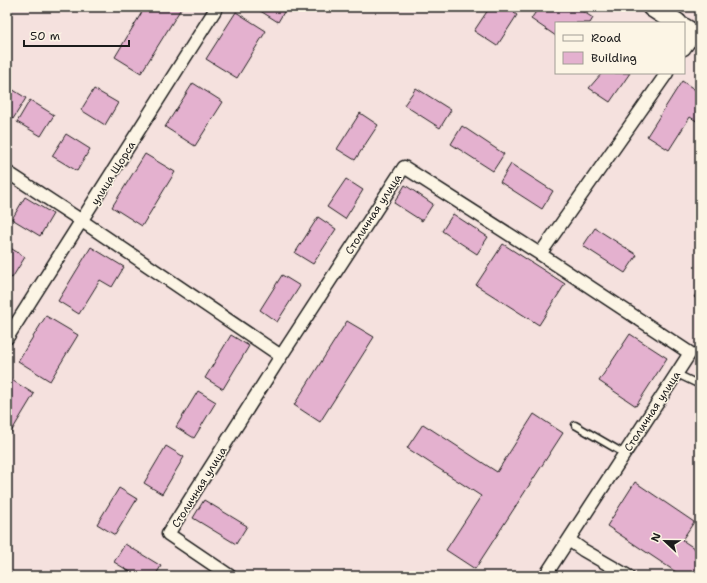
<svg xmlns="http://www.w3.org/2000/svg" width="707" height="583" font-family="'Shantell Sans',sans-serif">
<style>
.building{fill:#e4b1cf;stroke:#1c1c1c}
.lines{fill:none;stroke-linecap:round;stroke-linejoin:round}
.lane-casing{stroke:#1c1c1c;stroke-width:9}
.street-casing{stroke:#1c1c1c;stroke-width:15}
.primary-casing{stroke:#1c1c1c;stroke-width:22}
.lane{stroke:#fcf5e5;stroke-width:6}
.street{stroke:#fcf5e5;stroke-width:12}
.primary{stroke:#fcf5e5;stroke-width:19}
.labels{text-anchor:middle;stroke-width:3;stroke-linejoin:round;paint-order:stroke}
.street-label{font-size:11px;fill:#1c1c1c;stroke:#fcf5e5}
</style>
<rect width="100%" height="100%" fill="#f5e1de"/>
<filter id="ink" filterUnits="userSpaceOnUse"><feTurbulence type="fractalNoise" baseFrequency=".025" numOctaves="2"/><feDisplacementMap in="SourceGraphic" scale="8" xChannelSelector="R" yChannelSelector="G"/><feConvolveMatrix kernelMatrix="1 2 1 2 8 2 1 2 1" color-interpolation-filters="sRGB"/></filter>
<g filter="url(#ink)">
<path class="building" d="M145,7H182L141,73L115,57Z
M254,7H287L278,22Z
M490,7H517L514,13L517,15L497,46L474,31Z
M539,7H576L593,18L590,23H556V36L531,19Z
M236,12L266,31L237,78L206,59Z
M602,73H630L610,102L589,88Z
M682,81L700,93V123L690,117L669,150L647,136Z
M193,83L223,102L195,146L165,127Z
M7,86L26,98L13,119L7,116Z
M416,88L451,110L440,128L404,105Z
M94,89L118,103L105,125L81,110Z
M30,100L54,115L41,136L17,122Z
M360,113L378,125L355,160L337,149Z
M462,126L504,154L493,171L451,144Z
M66,134L90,149L77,171L52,156Z
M145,154L175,172L142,226L112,207Z
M511,164L553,191L542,209L500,182Z
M346,179L363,190L345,219L327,207Z
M405,185L433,204L422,221L394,203Z
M25,197L53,214L40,236L12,219Z
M453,214L488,237L477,254L442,231Z
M318,217L336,229L313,264L295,253Z
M595,228L637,255L625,273L583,246Z
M503,244L565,284L539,325L476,285Z
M7,246L25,257L12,278L7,275Z
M91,247L124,267L112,287L100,280L79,314L58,301Z
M282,275L300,286L277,322L260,310Z
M700,288V301L694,297Z
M46,316L78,335L50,381L18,361Z
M347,321L374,337L320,422L294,405Z
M630,334L667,358L636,406L599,381Z
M231,335L249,346L223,389L205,378Z
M7,377L34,394L8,437L7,436Z
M198,391L216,402L194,438L176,427Z
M534,414L563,433L475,569L446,550L481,496L407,448L423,424L497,472Z
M166,446L184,457L162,494L144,483Z
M635,482L694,522L682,540L700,552V576H682L607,526Z
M119,488L137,499L115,535L97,524Z
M204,500L247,526L236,544L193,518Z
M125,544L161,566L155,576H137L114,562Z"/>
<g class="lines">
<g class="lane-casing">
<path id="lane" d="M677,374L700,385
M575,425L625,454"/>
</g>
<g class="street-casing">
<path id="street" d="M684,49L694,35
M7,172L82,221L281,356
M540,254L667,73
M7,338L217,7
M569,540L583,550L628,576
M230,576L168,534L281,356L404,167L540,254L690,353L545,576"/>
</g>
<g class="primary-casing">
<path id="primary" d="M652,7L677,23
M684,28L700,38"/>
</g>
<use href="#lane" class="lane"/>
<use href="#street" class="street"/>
<use href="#primary" class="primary"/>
</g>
</g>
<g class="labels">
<g class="street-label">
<text transform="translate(113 173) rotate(-58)" y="4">улица Щорса</text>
<text transform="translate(373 214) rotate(-57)" y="4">Столичная улица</text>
<text transform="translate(652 411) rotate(-57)" y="4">Столичная улица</text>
<text transform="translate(199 487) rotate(-58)" y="4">Столичная улица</text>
</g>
</g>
<rect width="707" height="583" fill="none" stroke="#fcf5e5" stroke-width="24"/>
<rect x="12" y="12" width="683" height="559" fill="none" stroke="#1c1c1c" stroke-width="1.5" filter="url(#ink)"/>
<rect x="555" y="22" width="130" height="52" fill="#fcf5e5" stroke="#a29e95"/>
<rect x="563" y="35" width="20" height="6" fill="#fcf5e5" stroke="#a29e95"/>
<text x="591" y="42" font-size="12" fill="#1c1c1c">Road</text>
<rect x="563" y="52" width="20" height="12" fill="#e4b1cf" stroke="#a29e95"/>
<text x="591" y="62" font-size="12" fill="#1c1c1c">Building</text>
<g transform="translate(665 541) rotate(292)" stroke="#fcf5e5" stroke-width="3" paint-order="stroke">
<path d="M0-3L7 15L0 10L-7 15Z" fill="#1c1c1c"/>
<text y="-6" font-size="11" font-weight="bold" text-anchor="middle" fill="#1c1c1c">N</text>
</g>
<path d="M24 40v6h105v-6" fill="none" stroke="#1c1c1c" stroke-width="2"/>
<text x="30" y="40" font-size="12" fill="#1c1c1c" stroke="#fcf5e5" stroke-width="3" paint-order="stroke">50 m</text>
</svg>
